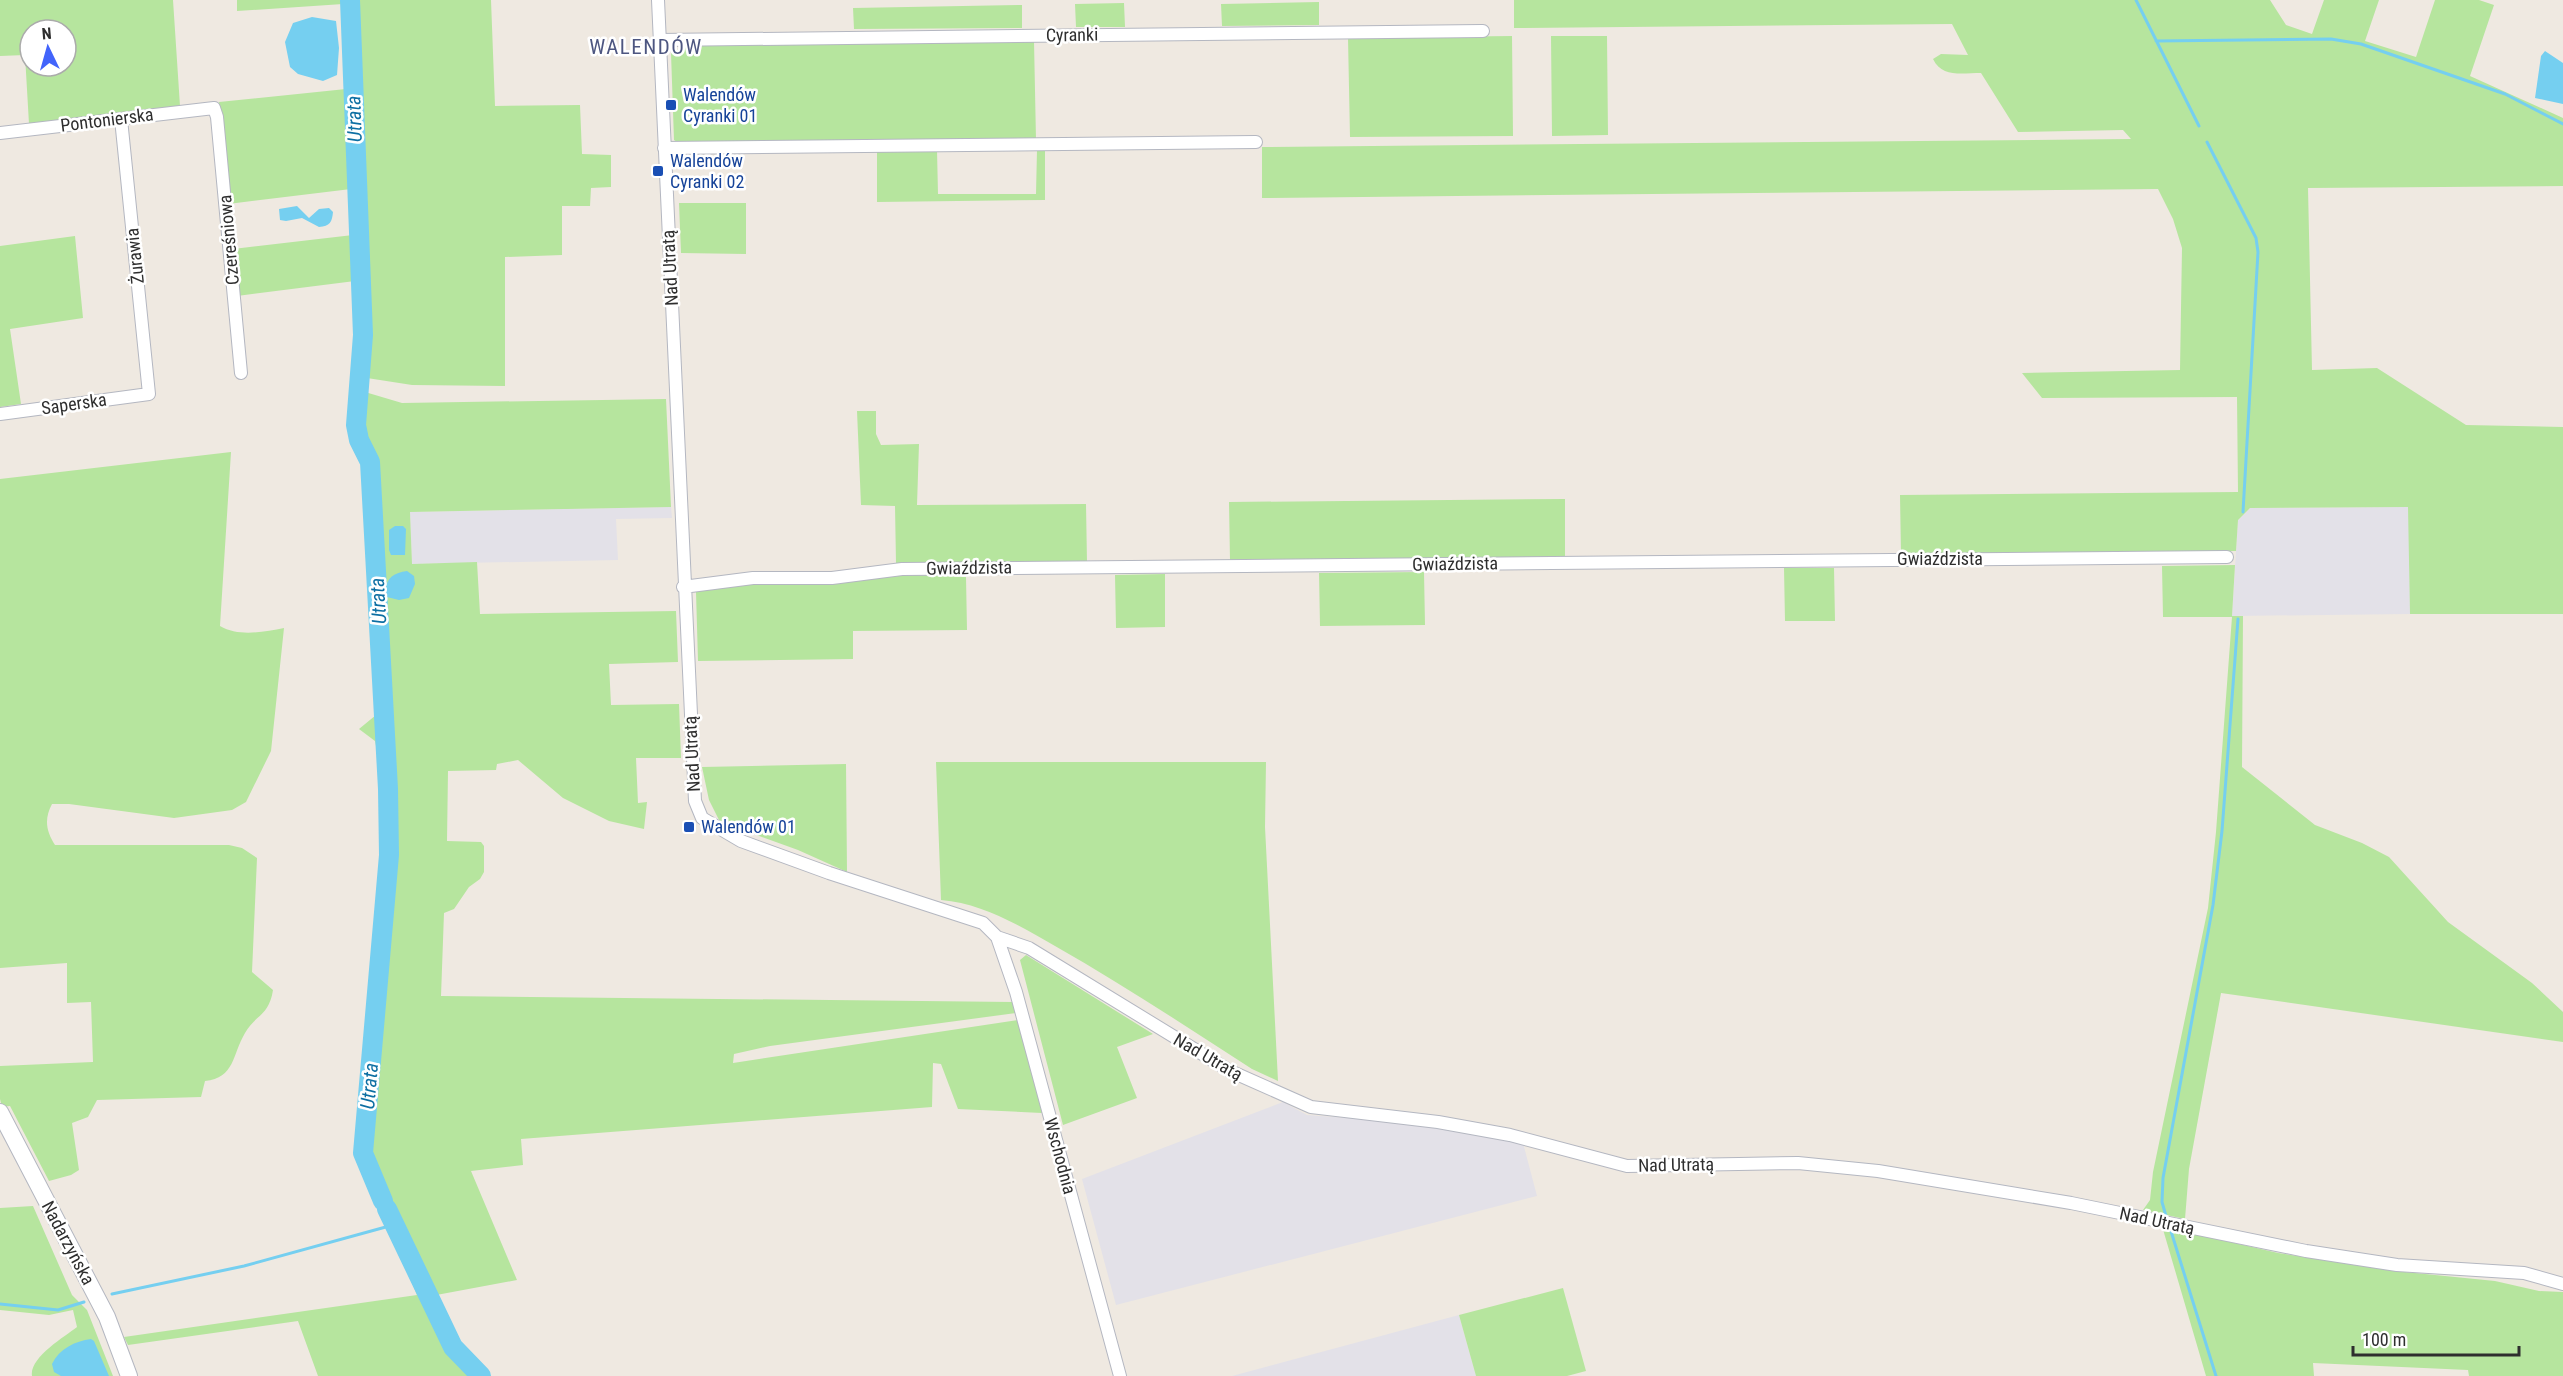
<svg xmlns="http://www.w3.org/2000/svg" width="2563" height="1376" font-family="'Roboto Condensed',sans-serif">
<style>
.industrial{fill:#e3e1e8}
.green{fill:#b6e59e;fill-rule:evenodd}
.water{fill:#75cff0}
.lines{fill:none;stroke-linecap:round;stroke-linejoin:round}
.stream{stroke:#75cff0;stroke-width:3}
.river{stroke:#75cff0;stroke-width:20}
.minor-casing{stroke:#b4b7c1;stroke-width:14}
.tertiary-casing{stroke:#b4b7c1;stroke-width:18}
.minor{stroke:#fff;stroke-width:12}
.tertiary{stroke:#fff;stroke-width:16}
.transit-dot{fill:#1a4fb4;stroke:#fff;stroke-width:2}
.labels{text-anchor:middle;stroke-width:5;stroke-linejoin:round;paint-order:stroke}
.street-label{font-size:18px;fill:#2e2e2e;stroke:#fff}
.transit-label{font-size:18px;fill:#164399;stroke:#fff;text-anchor:start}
.water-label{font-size:20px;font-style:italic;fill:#0d6fa3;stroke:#fff}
.quarter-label{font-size:21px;letter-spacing:1.5px;fill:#4d5680;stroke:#fff}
</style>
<rect width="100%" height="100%" fill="#efe9e1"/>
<path class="industrial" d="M671,507L672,518L616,519L618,560L412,564L410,512Z
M2409,507L2410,614L2232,616L2238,520L2250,508Z
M1283,1102L1307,1115L1402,1122L1523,1143L1537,1196L1116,1305L1082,1179Z
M1459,1315L1476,1376H1232Z"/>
<path class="green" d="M0,0H173L180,106L29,124L25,55L0,56ZM30,30H66V66H30Z
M237,0H491L495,106L580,105L582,154L611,155V187L591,188L590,206H562V255L505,257V386L412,385L367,378L365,392L402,403L666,399L671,507L410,512L412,564L477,562L480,614L676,611L678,662L609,664L611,705L679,704L681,758H636L638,803L647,802L644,829L609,821L563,798L518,760L497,764L496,770L448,771L447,841L481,842L484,846V872L480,879L469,887L454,909L444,913L441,996L1013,1002L1016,1013L770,1046L734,1054L733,1063L1018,1020L1042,1113L958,1109L941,1064L933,1063L932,1107L521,1139L523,1165L471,1171L517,1280L431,1296L458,1342L491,1376H318L298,1321L128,1345L124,1337L417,1295L359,1153L382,856L380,765L375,741L359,729L376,715L366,472L351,433L356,377L355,281L237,296L233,249L353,235L351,189L228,204L219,102L346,89L343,4L237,11Z
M1514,0H2270L2286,25L2312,34L2324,0H2379L2365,41L2416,57L2435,0H2479L2494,5L2470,76L2563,118V186L2308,188L2312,370L2377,368L2466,425L2563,427V614H2410L2408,507L2250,508L2238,520L2236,551L1901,554L1900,495L2238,492L2237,397L2042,398L2022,373L2180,370L2182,248L2173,219L2158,189L1262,198V147L2131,139L2123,130L2018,132L1981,73C1962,73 1942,78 1933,59L1941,54L1968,55L1952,24L1514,28Z
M1319,2V25L1222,26L1221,4Z
M1124,3L1125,27H1076L1075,4Z
M1022,5V28L854,29L853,8Z
M1512,36L1513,136L1350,137L1348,38Z
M1551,36H1607L1608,135L1552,136Z
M1034,41L1036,140L680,144L674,140L671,53L681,48L699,45Z
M937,150L938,194H1036L1037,150H1045V200L877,202V152Z
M679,203H746V254L681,253Z
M75,236L83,318L10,329L21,404L0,407V246Z
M857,411H876V434L881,445L919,444L917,505L1086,504L1087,562L896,563L895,506L861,505Z
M231,452L220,626C239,637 263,632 284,628L271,751L246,802L232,810L174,818L69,804H52C44,819 46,831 55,845H229L242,848L257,858L252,972L273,990C269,1016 256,1014 245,1033C232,1055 235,1078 205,1081L201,1097L97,1100L88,1117L72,1123L79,1170L71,1175L49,1181L10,1106L2,1107L0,1099V1066L93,1062L91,1002L67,1003V963L0,968V479Z
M1565,499V557L1230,560L1229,502Z
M2235,565L2232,616H2243L2242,767L2315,825L2362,843L2389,857L2448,922L2532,983L2563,1012V1042L2221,993L2189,1169L2185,1219L2143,1210L2150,1200L2153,1172L2208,908L2216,832L2232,617H2163L2162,566Z
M1784,568H1834L1835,621H1785Z
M1424,572L1425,625L1320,626L1319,573Z
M1165,574V627L1116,628L1115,575Z
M915,575L966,577L967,630L853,631V659L698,661L696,592C746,579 798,586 850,581C871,579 893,576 915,575Z
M936,762H1266L1265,827L1278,1081L1252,1069C1187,1027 1122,984 1055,946C1020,926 982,903 941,900Z
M846,764L847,872L798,850L720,822L709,800L702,767Z
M1026,955L1153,1034L1117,1047L1137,1098L1063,1125L1020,960Z
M33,1206L72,1295L87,1310L113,1376H32C29,1358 64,1337 77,1327L73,1310L49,1315L0,1310V1208Z
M2162,1226L2278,1253L2405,1272L2495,1281L2539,1291L2563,1292V1376H2469L2468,1370L2313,1363L2314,1376H2206Z
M1563,1288L1586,1371L1567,1376H1476L1459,1315Z"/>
<path class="water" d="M312,17L336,21L339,48L337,75L323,81L298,74L290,67L285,42L293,23Z
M2545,51L2563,63V104L2535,98L2541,56Z
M297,206L309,218L319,209L329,208L333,212C332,222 330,226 319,227L302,218L286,221L280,220L279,209Z
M395,526H403L406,529L405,555H391L389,550V530Z
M407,571L414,576L415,584L409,598L399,600L387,597C383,580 392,573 407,571Z
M91,1339L94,1341L109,1376H61L54,1372L52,1364C59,1349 75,1341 91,1339Z"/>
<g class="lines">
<path class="stream" d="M2136,0L2199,126
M2156,41L2331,39L2361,44L2505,94L2563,124
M2207,142L2256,238L2258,252L2243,512
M2166,1216L2162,1202L2163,1178L2213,905L2222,831L2238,619
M2170,1228L2216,1376
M112,1294L244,1266L393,1225
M0,1304L58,1310L84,1302"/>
<path class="river" d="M350,0L363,335L356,425L359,440L370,462L388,789L389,855L363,1153L383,1201
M387,1209L453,1347L481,1376"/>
<g class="minor-casing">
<path id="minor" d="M658,0L695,801L702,818L741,841L829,873L983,923L997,937L1029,948L1230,1071L1311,1107L1438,1122L1510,1135L1627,1166L1798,1163L1878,1171L2071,1203L2306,1251L2397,1265L2524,1273L2563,1284
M660,40L1483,31
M0,133L214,108L217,117L241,373
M664,148L1256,142
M0,414L149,394L121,119
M683,587L753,578H832L902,569L2227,557
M997,937L1016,992L1120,1376"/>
</g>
<g class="tertiary-casing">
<path id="tertiary" d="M0,1112L107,1317L129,1376"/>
</g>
<use href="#minor" class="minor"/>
<use href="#tertiary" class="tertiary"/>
</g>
<g class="transit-dot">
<rect x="665" y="99" width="12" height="12" rx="3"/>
<rect x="652" y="165" width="12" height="12" rx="3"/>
<rect x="683" y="821" width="12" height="12" rx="3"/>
</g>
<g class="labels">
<g class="street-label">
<text transform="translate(1072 35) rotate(-1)" y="6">Cyranki</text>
<text transform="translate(107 120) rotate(-7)" y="6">Pontonierska</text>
<text transform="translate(229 240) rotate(-95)" y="6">Czereśniowa</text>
<text transform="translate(135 256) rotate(-96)" y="6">Żurawia</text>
<text transform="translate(670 268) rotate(-93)" y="6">Nad Utratą</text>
<text transform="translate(74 404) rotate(-8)" y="6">Saperska</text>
<text x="1940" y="565">Gwiaździsta</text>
<text transform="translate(1455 564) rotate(-1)" y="6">Gwiaździsta</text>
<text transform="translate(969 568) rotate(-1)" y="6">Gwiaździsta</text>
<text transform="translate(692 754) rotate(-93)" y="6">Nad Utratą</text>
<text transform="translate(1208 1057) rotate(30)" y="6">Nad Utratą</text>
<text transform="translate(1060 1156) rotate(75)" y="6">Wschodnia</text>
<text transform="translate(1676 1165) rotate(-1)" y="6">Nad Utratą</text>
<text transform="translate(2157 1221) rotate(12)" y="6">Nad Utratą</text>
<text transform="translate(68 1243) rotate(62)" y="6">Nadarzyńska</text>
</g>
<g class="transit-label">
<text x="683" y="101">Walendów<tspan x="683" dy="21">Cyranki 01</tspan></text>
<text x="670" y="167">Walendów<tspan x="670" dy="21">Cyranki 02</tspan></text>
<text x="701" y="833">Walendów 01</text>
</g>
<g class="water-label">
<text transform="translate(354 119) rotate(-92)" y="7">Utrata</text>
<text transform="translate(378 601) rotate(-93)" y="7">Utrata</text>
<text transform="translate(369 1086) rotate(-85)" y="7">Utrata</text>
</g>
<g class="quarter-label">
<text x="646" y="54">WALENDÓW</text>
</g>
</g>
<g transform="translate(48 48) rotate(355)"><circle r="28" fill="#ffffff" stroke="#ababab" stroke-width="1.5"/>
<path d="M0-4.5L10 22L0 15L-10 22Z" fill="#4264fb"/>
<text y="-9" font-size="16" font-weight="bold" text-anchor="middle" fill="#2e2e2e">N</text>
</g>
<path d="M2353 1346v9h166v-9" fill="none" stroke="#2e2e2e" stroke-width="3"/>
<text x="2362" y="1346" font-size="18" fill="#2e2e2e" stroke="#ffffff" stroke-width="4.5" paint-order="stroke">100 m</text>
</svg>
